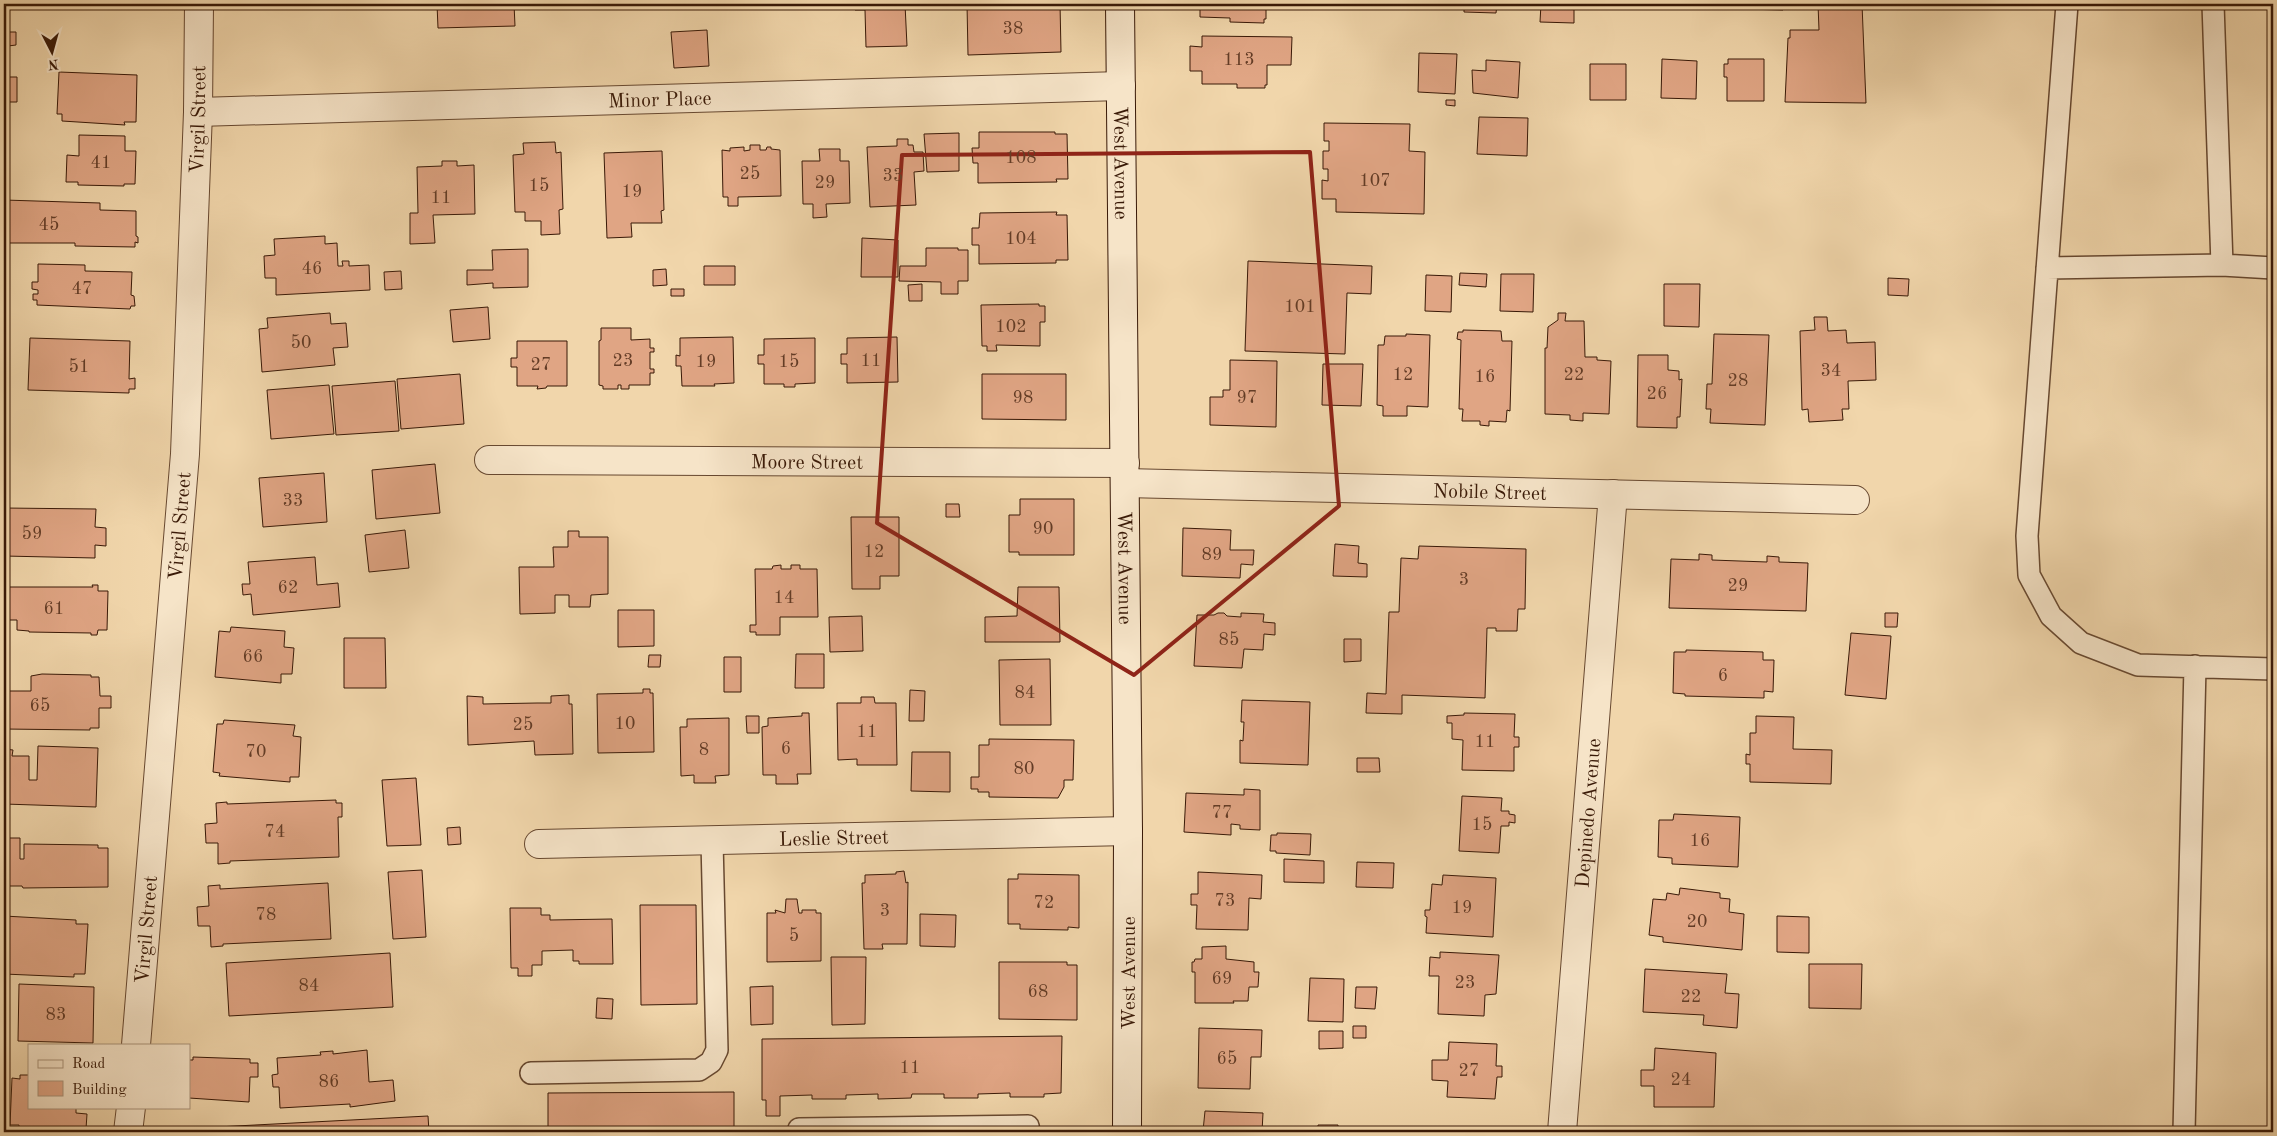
<svg xmlns="http://www.w3.org/2000/svg" width="2277" height="1136" font-family="'Old Standard TT',serif">
<style>
.building{fill:#e0a584;stroke:#391907}
.lines{fill:none;stroke-linecap:round;stroke-linejoin:round}
.lane-casing{stroke:#674830;stroke-width:24}
.street-casing{stroke:#674830;stroke-width:30}
.secondary-casing{stroke:#391907;stroke-width:30}
.lane{stroke:#f6e4c8;stroke-width:21}
.street{stroke:#f6e4c8;stroke-width:28}
.secondary{stroke:#f6e4c8;stroke-width:28}
.marked{fill:none;stroke:#8f2418;stroke-width:4;stroke-linejoin:round}
.labels{text-anchor:middle;stroke-width:5;stroke-linejoin:round;paint-order:stroke}
.number-label{font-size:18px;fill:#633c26}
.street-label{font-size:20px;fill:#391907;stroke:#f6e4c8}
</style>
<rect width="100%" height="100%" fill="#f1d6ab"/>
<filter id="stains"><feTurbulence type="fractalNoise" baseFrequency=".004" numOctaves="4"/><feColorMatrix values="0 0 0 0 .2 0 0 0 0 .09 0 0 0 0 .02 0 0 0 .5 -.17"/></filter>
<radialGradient id="worn" r=".72"><stop offset=".6" stop-color="#630" stop-opacity="0"/><stop offset="1" stop-color="#630" stop-opacity=".3"/></radialGradient>
<path class="building" d="M62,4H135V5Z
M437,4H514L515,26L438,28Z
M855,4H905L907,46L866,47L865,10H855Z
M967,4H1060L1061,52L968,55Z
M1190,4H1266V19H1264V23L1230,22V18L1200,17V7H1190Z
M1464,4H1497L1496,13L1464,12Z
M1541,4H1574V23L1540,22Z
M1742,4H1784L1783,10L1742,9Z
M1818,4H1862L1866,103L1785,102L1788,38H1790V30H1819Z
M4,13L9,14V32H16V45L8,46V64H4Z
M707,30L709,66L674,68L671,32Z
M1202,36L1292,37L1291,65H1267V85H1265V88H1237V84H1202V71H1190V46L1202,47Z
M1419,53L1457,54L1455,94L1418,92Z
M1662,59L1697,61L1696,99L1661,98Z
M1728,59H1764V101H1727V77H1724V64H1728Z
M1486,60L1520,62L1518,98L1473,93L1472,70L1486,71Z
M1590,64H1626V100H1590Z
M59,72L137,75L136,122H124L125,125L62,121V114H57Z
M4,77H17V102H4Z
M1446,100H1455V106L1446,105Z
M1479,117L1528,118L1527,156L1477,154Z
M1324,123L1410,124L1409,151L1425,152L1424,214L1336,212V199H1322V180L1328,181V169H1323V151H1329V141H1324Z
M979,132H1055V134H1067L1068,179H1056L1057,182L978,183V163H973L972,148H979Z
M959,133V171L927,172L924,134Z
M79,135L125,136V151H136L135,184H124V186L78,185V182H66L67,155L79,156Z
M897,139H908V145H913L914,152H923L924,171L914,172L916,205L870,207L867,147L897,146Z
M555,142L556,153L561,152L563,209L559,210L560,234L541,235V221H525V212H515L513,155L524,154L523,143Z
M750,145H760V150H766L767,147H771V149L780,150L781,196L738,197V206H728V197H723L722,150L730,151V148L744,147V151L750,150Z
M819,149H840V161H849L850,203L826,204L827,217L813,218V204H803L802,161H820Z
M662,151L664,210L661,211L662,223H631L632,237L607,238L604,153Z
M442,161H457V166L474,165L475,214L433,215L435,243L410,244V213H418L417,167L442,166Z
M4,200L100,203V210L136,211V236L138,237V243L135,242V247L75,246V243H4Z
M1057,212L1056,215H1067L1068,260H1056V263L979,264V245H972V228H979L980,213Z
M325,236V244L337,243L338,266H343L342,261H349V266L369,265L370,290L276,295V278H265L264,256L275,255L274,239Z
M862,238L898,240V277H861Z
M926,248H958V250H968V281H958V294H941V282L899,281L900,266H926Z
M528,249V287L493,288V283L467,285V270H493L492,250Z
M1248,261L1372,266L1371,294L1347,293L1345,354L1245,351Z
M38,264L85,265V271L132,272L131,295L134,296L135,306H131L130,309L37,305V300H33V294H38V290L32,289V282H38Z
M704,266H735V285H704Z
M666,269L667,285L653,286V270Z
M401,271L402,289L385,290L384,272Z
M1460,273L1487,274L1486,287L1459,285Z
M1501,274H1534L1533,312L1500,311Z
M1426,275L1452,276L1451,312L1425,311Z
M1888,278L1909,279L1908,296L1888,295Z
M922,284V301H909L908,285Z
M1664,284H1700L1699,327L1664,326Z
M671,289H684V296H671Z
M1039,304V306H1045V322H1040V346L996,345L997,351H987V346H982L981,305Z
M488,307L490,339L453,342L450,310Z
M330,313L331,324L346,323L348,347L333,348L335,365L262,372L259,329L268,328L267,318Z
M1558,313H1566L1565,321H1584L1585,357H1597V360L1611,361L1609,414L1583,413V421L1570,420V415L1545,414V348H1547L1548,327L1558,320Z
M1814,317H1827L1828,331L1846,330L1847,343L1875,342L1876,380L1848,381L1849,409H1842L1843,420L1809,422L1808,409L1802,410L1800,331L1815,330Z
M601,328H631V340L650,339V348H654V352H650V369H654V373H650V385H629V389H621V385H618V389H603V386L599,385V341L601,340Z
M1463,330L1501,331L1502,341H1512L1510,411L1507,410L1506,422L1489,421V426L1480,425V421H1462L1463,409H1459L1461,340L1457,339L1458,332H1463Z
M1406,334L1430,335L1428,407L1407,406V416H1383V406L1377,405L1378,345H1384L1385,336H1406Z
M1714,334L1769,335L1765,425L1710,423L1711,409H1706L1707,384H1712Z
M733,337L734,383L714,384L715,386H682L681,366H676V355L680,356V338Z
M897,337L898,382L847,383V364H841V354H847V338Z
M30,338L130,341L129,379L135,378V389H129V393L28,390Z
M815,338V383L795,384V387H784V384H764V364H758V355H764V339Z
M517,341H567V386H547L546,388L537,389L538,386H517V367H511V358H517Z
M1638,355H1668V370L1679,371V380L1682,379L1680,417H1677V428L1637,427Z
M1230,360L1277,361L1276,427L1210,425V397H1223V390H1230Z
M1323,364H1363L1361,406L1322,405Z
M460,374L464,424L401,429L397,379Z
M982,374H1066V420L982,419Z
M395,381L399,431L336,435L332,386Z
M329,385L334,434L271,439L267,390Z
M4,428H6L7,464H4Z
M435,464L440,513L376,519L372,470Z
M324,473L327,522L263,527L259,478Z
M1020,499H1074V555H1019V552H1009V515H1020Z
M946,504H959L960,517H946Z
M4,508L96,509L95,527L106,528V546L95,545V558L4,556Z
M851,517H899V576H880V589H852Z
M1183,528L1231,530L1230,550H1254L1253,565L1241,564L1240,578L1182,576Z
M405,530L409,568L369,572L365,535Z
M568,531H579V537H608V594L591,595L590,607H569V595H555V613L520,614L519,567H554L553,547H568Z
M1335,544L1359,546L1358,563L1367,564V577L1333,576Z
M1419,546L1526,549L1525,609H1518L1517,631H1496V628H1487L1485,698L1402,695V714L1366,713L1367,693L1386,694L1389,612H1399L1401,558L1418,559Z
M1699,554L1712,555V560L1767,562V556L1779,557V562L1808,563L1806,611L1669,608L1671,559L1699,560Z
M315,557L317,585L338,583L340,607L253,615L251,594L243,595L242,584H250L248,562Z
M781,565V569H791V565H800V569H817L818,617H780V635H756V632H750V625H756L755,569H772L773,566Z
M92,585H98V591H108L107,630H98L97,635H91V633L29,632V631L17,630V620H4V587H93Z
M1018,587H1059L1060,642H985V617L1017,616Z
M618,610H654V646L618,647Z
M1218,613H1224L1227,616L1241,617V613L1264,614L1263,622L1275,623V635L1264,634L1263,650L1244,649L1242,668L1194,666L1197,615H1214Z
M1885,613H1898L1897,627H1885Z
M862,616L863,651L830,652L829,617Z
M231,627L285,631L284,647L294,648L292,674H281V683L215,677L219,631L230,632Z
M1851,633L1891,636L1886,699L1845,695Z
M344,638H385L386,688H344Z
M1344,639H1361V661L1344,662Z
M1686,650L1763,652V660H1774L1773,692L1764,691V698L1685,696V694L1673,693L1674,652H1686Z
M796,654H824V688H795Z
M649,655H661L660,667H648Z
M724,657H741V692H724Z
M1050,659L1051,725H1000L999,660Z
M42,674L91,675V677H99L100,696H111V708H99V728H90V730L4,729V691H31V676Z
M643,689H650V693H653L654,752L598,753L597,694L643,693Z
M910,690L925,691L924,721H909Z
M569,695V704H572L573,754L535,755L534,741L468,745L467,696L483,697V704L537,703H551V696Z
M861,697H874L875,703H896L897,765H857V759L838,760L837,703H861Z
M1242,700L1310,702L1308,765L1240,763V740L1243,741L1244,722H1241Z
M802,713H809L811,774H797L798,784H776V775H763L762,727L768,726V718L802,716Z
M1464,713L1515,714L1514,737H1519V747H1514V771L1462,770L1463,740L1452,739V723H1447V716L1464,715Z
M746,716H759V733H747Z
M1756,716L1794,717L1793,749L1832,750L1831,784L1750,782V764H1746V754L1750,755V733H1756Z
M729,718V775L715,776L716,783H694V775L681,776L680,727H687V719Z
M224,720L295,725L293,736L301,737L299,777H290V782L219,776L220,773L213,772L217,724H223Z
M989,739L1074,740L1073,780H1064V787L1058,798L989,797V792H978V789H971V777H979V745H989Z
M38,746L98,748L96,807L4,804V749L13,750L12,756H29V780H37Z
M912,752H950V792L911,791Z
M1357,758H1379L1380,772H1357Z
M416,778L421,845L387,846L382,780Z
M1244,789L1260,790V830L1240,829V825L1231,824V835L1184,832L1186,793L1244,795Z
M1462,796L1502,798L1501,811H1509V814L1515,815V823L1509,822V826H1501L1499,853L1459,851Z
M336,800V803H342V817H338L339,857L230,861V863L218,864V843H206L205,824L217,823L216,803L227,802V804Z
M1674,814L1740,817L1738,867L1672,864V858L1658,857L1659,820H1673Z
M460,827L461,844L448,845L447,828Z
M1277,833L1311,834L1310,855L1276,853V851H1270L1271,835H1277Z
M4,838H20V859H24V844L98,845V848H108V887L23,888L22,886H4Z
M1284,859L1324,861V883L1284,882Z
M1357,862L1394,863L1393,888L1356,887Z
M422,870L426,937L393,939L388,872Z
M904,871L906,883L908,882L907,944H882L883,949H864L862,883H865V875L896,874V872Z
M1198,872L1262,875L1261,899L1249,898L1248,930L1196,929L1197,905H1191V894H1198Z
M1018,874L1079,875V928L1068,927V930L1020,929V924H1008V879H1018Z
M1443,875L1496,878L1493,937L1426,933L1427,917L1425,916V910H1430L1432,884L1442,885Z
M328,883L331,939L223,944V946L211,947L210,926H198L197,907L209,906L208,886L220,885V889Z
M1680,888L1720,893V898L1730,899L1729,912L1744,914L1742,950L1663,942V937L1649,935L1653,899L1666,900L1667,893L1679,895Z
M786,899H797L799,913H802V910H816V913H821V961L767,962V913H776L775,910L785,913Z
M640,905H696L697,1004L641,1005Z
M510,908H541V915H550V920L612,919L613,964H579V961H573V950L542,951V965H532V976H518V968H511Z
M920,914L956,915L955,947L920,946Z
M4,916L76,920V924H88L85,974H74V977L4,974Z
M1777,916L1809,917V953L1777,952Z
M1226,946V959L1254,962V972H1259L1258,987H1249L1248,1001H1233L1234,1003H1195V972H1192V962H1194L1195,959H1202V947Z
M1440,952L1499,955L1496,994L1485,995L1484,1016L1438,1014L1439,976H1429L1430,957L1440,958Z
M390,953L393,1007L229,1016L226,963Z
M831,957H866L865,1024L832,1025Z
M999,962H1067V965H1077V1020L999,1019Z
M1809,964H1862L1861,1009L1809,1008Z
M1645,969L1727,974L1725,993L1739,994L1737,1028L1703,1025L1704,1015L1643,1012Z
M1310,978L1344,979L1343,1022L1308,1021Z
M19,984L94,987L93,1043L18,1041Z
M773,986V1024L751,1025L750,987Z
M1356,987H1377L1375,1009L1355,1008Z
M597,998L613,999L612,1019L596,1018Z
M1353,1026H1366V1038H1353Z
M1199,1028L1262,1030L1261,1057H1251L1250,1089L1198,1088Z
M1319,1031H1343V1048L1319,1049Z
M1062,1036L1061,1093L1044,1094V1097H1010V1093L978,1094V1098H944V1094H912L911,1098L878,1099V1094L846,1095V1099H812V1095L780,1096V1116H766V1100H762V1039Z
M1449,1042L1497,1044L1496,1066H1502V1077H1497L1495,1099L1447,1097L1448,1081L1432,1080V1060H1448Z
M1655,1048L1716,1053L1714,1107H1654V1086H1641V1070H1654Z
M367,1050L369,1082L393,1080L395,1101L350,1107V1104L280,1108L279,1087H273L272,1075L278,1074L277,1058L321,1055L320,1052L333,1051V1054Z
M193,1057L250,1059V1063H258V1077H250L249,1102L189,1098V1060H193Z
M20,1075H29V1107H76V1113L87,1114L86,1129H75L76,1131L19,1129V1125H10L12,1078L20,1079Z
M734,1092V1132H548V1093Z
M1205,1111L1263,1113L1262,1132H1194L1203,1131Z
M428,1116L429,1132H217V1127Z
M1318,1125H1338V1132H1318Z
M1652,1129L1709,1132H1652Z"/>
<g class="lines">
<g class="lane-casing">
<path id="lane" d="M2067,4L2027,536L2029,575L2051,616L2081,643L2138,665L2273,669
M2213,4L2222,265
M2047,268L2222,265L2273,268
M531,1073L699,1070L711,1062L717,1050L712,841
M799,1132V1129L1028,1126L1029,1132
M2184,1132L2195,666"/>
</g>
<g class="street-casing">
<g id="street">
<path id="s1" d="M198,112L1121,86"/>
<path id="s2" d="M489,460L1125,463"/>
<path id="s3" d="M1125,483L1855,500"/>
<path id="s4" d="M539,844L1128,831"/>
<path id="s5" d="M136,1045L185,454L198,112L199,4"/>
<path d="M128,1132L131,1107"/>
<path id="s6" d="M1562,1132L1613,494"/>
</g>
</g>
<g class="secondary-casing">
<g id="secondary">
<path id="s7" d="M1120,4L1128,831L1127,1132"/>
</g>
</g>
<use href="#lane" class="lane"/>
<use href="#street" class="street"/>
<use href="#secondary" class="secondary"/>
</g>
<path class="marked" d="M1310,152L1339,506L1134,675L877,523L902,155Z"/>
<g class="labels">
<g class="number-label">
<text x="1013" y="34">38</text>
<text x="1239" y="65">113</text>
<text x="1021" y="163">108</text>
<text x="101" y="168">41</text>
<text x="750" y="179">25</text>
<text x="893" y="181">33</text>
<text x="1375" y="186">107</text>
<text x="825" y="188">29</text>
<text x="539" y="191">15</text>
<text x="632" y="197">19</text>
<text x="441" y="203">11</text>
<text x="49" y="230">45</text>
<text x="1021" y="244">104</text>
<text x="312" y="274">46</text>
<text x="82" y="294">47</text>
<text x="1300" y="312">101</text>
<text x="1011" y="332">102</text>
<text x="301" y="348">50</text>
<text x="623" y="366">23</text>
<text x="871" y="366">11</text>
<text x="706" y="367">19</text>
<text x="789" y="367">15</text>
<text x="541" y="370">27</text>
<text x="79" y="372">51</text>
<text x="1831" y="376">34</text>
<text x="1403" y="380">12</text>
<text x="1574" y="380">22</text>
<text x="1485" y="382">16</text>
<text x="1738" y="386">28</text>
<text x="1657" y="399">26</text>
<text x="1023" y="403">98</text>
<text x="1247" y="403">97</text>
<text x="293" y="506">33</text>
<text x="1043" y="534">90</text>
<text x="32" y="539">59</text>
<text x="874" y="557">12</text>
<text x="1212" y="560">89</text>
<text x="1464" y="585">3</text>
<text x="1738" y="591">29</text>
<text x="288" y="593">62</text>
<text x="784" y="603">14</text>
<text x="54" y="614">61</text>
<text x="1229" y="645">85</text>
<text x="253" y="662">66</text>
<text x="1723" y="681">6</text>
<text x="1025" y="698">84</text>
<text x="40" y="711">65</text>
<text x="625" y="729">10</text>
<text x="523" y="730">25</text>
<text x="867" y="737">11</text>
<text x="1485" y="747">11</text>
<text x="786" y="754">6</text>
<text x="704" y="755">8</text>
<text x="256" y="757">70</text>
<text x="1024" y="774">80</text>
<text x="1222" y="818">77</text>
<text x="1482" y="830">15</text>
<text x="275" y="837">74</text>
<text x="1700" y="846">16</text>
<text x="1225" y="906">73</text>
<text x="1044" y="908">72</text>
<text x="1462" y="913">19</text>
<text x="885" y="916">3</text>
<text x="266" y="920">78</text>
<text x="1697" y="927">20</text>
<text x="794" y="941">5</text>
<text x="1222" y="984">69</text>
<text x="1465" y="988">23</text>
<text x="309" y="991">84</text>
<text x="1038" y="997">68</text>
<text x="1691" y="1002">22</text>
<text x="56" y="1020">83</text>
<text x="1227" y="1064">65</text>
<text x="910" y="1073">11</text>
<text x="1469" y="1076">27</text>
<text x="1681" y="1085">24</text>
<text x="329" y="1087">86</text>
</g>
<g class="street-label">
<text dy="7" stroke="none"><textPath href="#s1" startOffset="462">Minor Place</textPath></text>
<text dy="7" stroke="none"><textPath href="#s5" startOffset="928">Virgil Street</textPath></text>
<text dy="7" stroke="none"><textPath href="#s7" startOffset="159">West Avenue</textPath></text>
<text dy="7" stroke="none"><textPath href="#s2" startOffset="318">Moore Street</textPath></text>
<text dy="7" stroke="none"><textPath href="#s3" startOffset="365">Nobile Street</textPath></text>
<text dy="7" stroke="none"><textPath href="#s5" startOffset="521">Virgil Street</textPath></text>
<text dy="7" stroke="none"><textPath href="#s7" startOffset="564">West Avenue</textPath></text>
<text dy="7" stroke="none"><textPath href="#s6" startOffset="320">Depinedo Avenue</textPath></text>
<text dy="7" stroke="none"><textPath href="#s4" startOffset="295">Leslie Street</textPath></text>
<text dy="7" stroke="none"><textPath href="#s5" startOffset="116">Virgil Street</textPath></text>
<text transform="translate(1128 973) rotate(-90)" y="7">West Avenue</text>
</g>
</g>
<rect width="2277" height="1136" fill="none" stroke="#f1d6ab" stroke-width="20"/>
<rect x="5" y="5" width="2267" height="1126" fill="none" stroke="#391907" stroke-width="2.5"/>
<rect x="10" y="10" width="2257" height="1116" fill="none" stroke="#391907"/>
<rect x="28" y="1044" width="162" height="65" fill="#f6e4c8" stroke="#aa937b"/>
<rect x="38" y="1060" width="25" height="8" fill="#f6e4c8" stroke="#aa937b"/>
<text x="72" y="1068" font-size="15" fill="#391907">Road</text>
<rect x="38" y="1081" width="25" height="15" fill="#e0a584" stroke="#aa937b"/>
<text x="72" y="1094" font-size="15" fill="#391907">Building</text>
<g transform="translate(52 52) rotate(174)" stroke="#f6e4c8" stroke-width="4" paint-order="stroke">
<path d="M0-4L9 19L0 12L-9 19Z" fill="#391907"/>
<text y="-8" font-size="14" font-weight="bold" text-anchor="middle" fill="#391907">N</text>
</g>
<rect width="100%" height="100%" filter="url(#stains)"/>
<rect width="100%" height="100%" fill="url(#worn)"/>
</svg>
